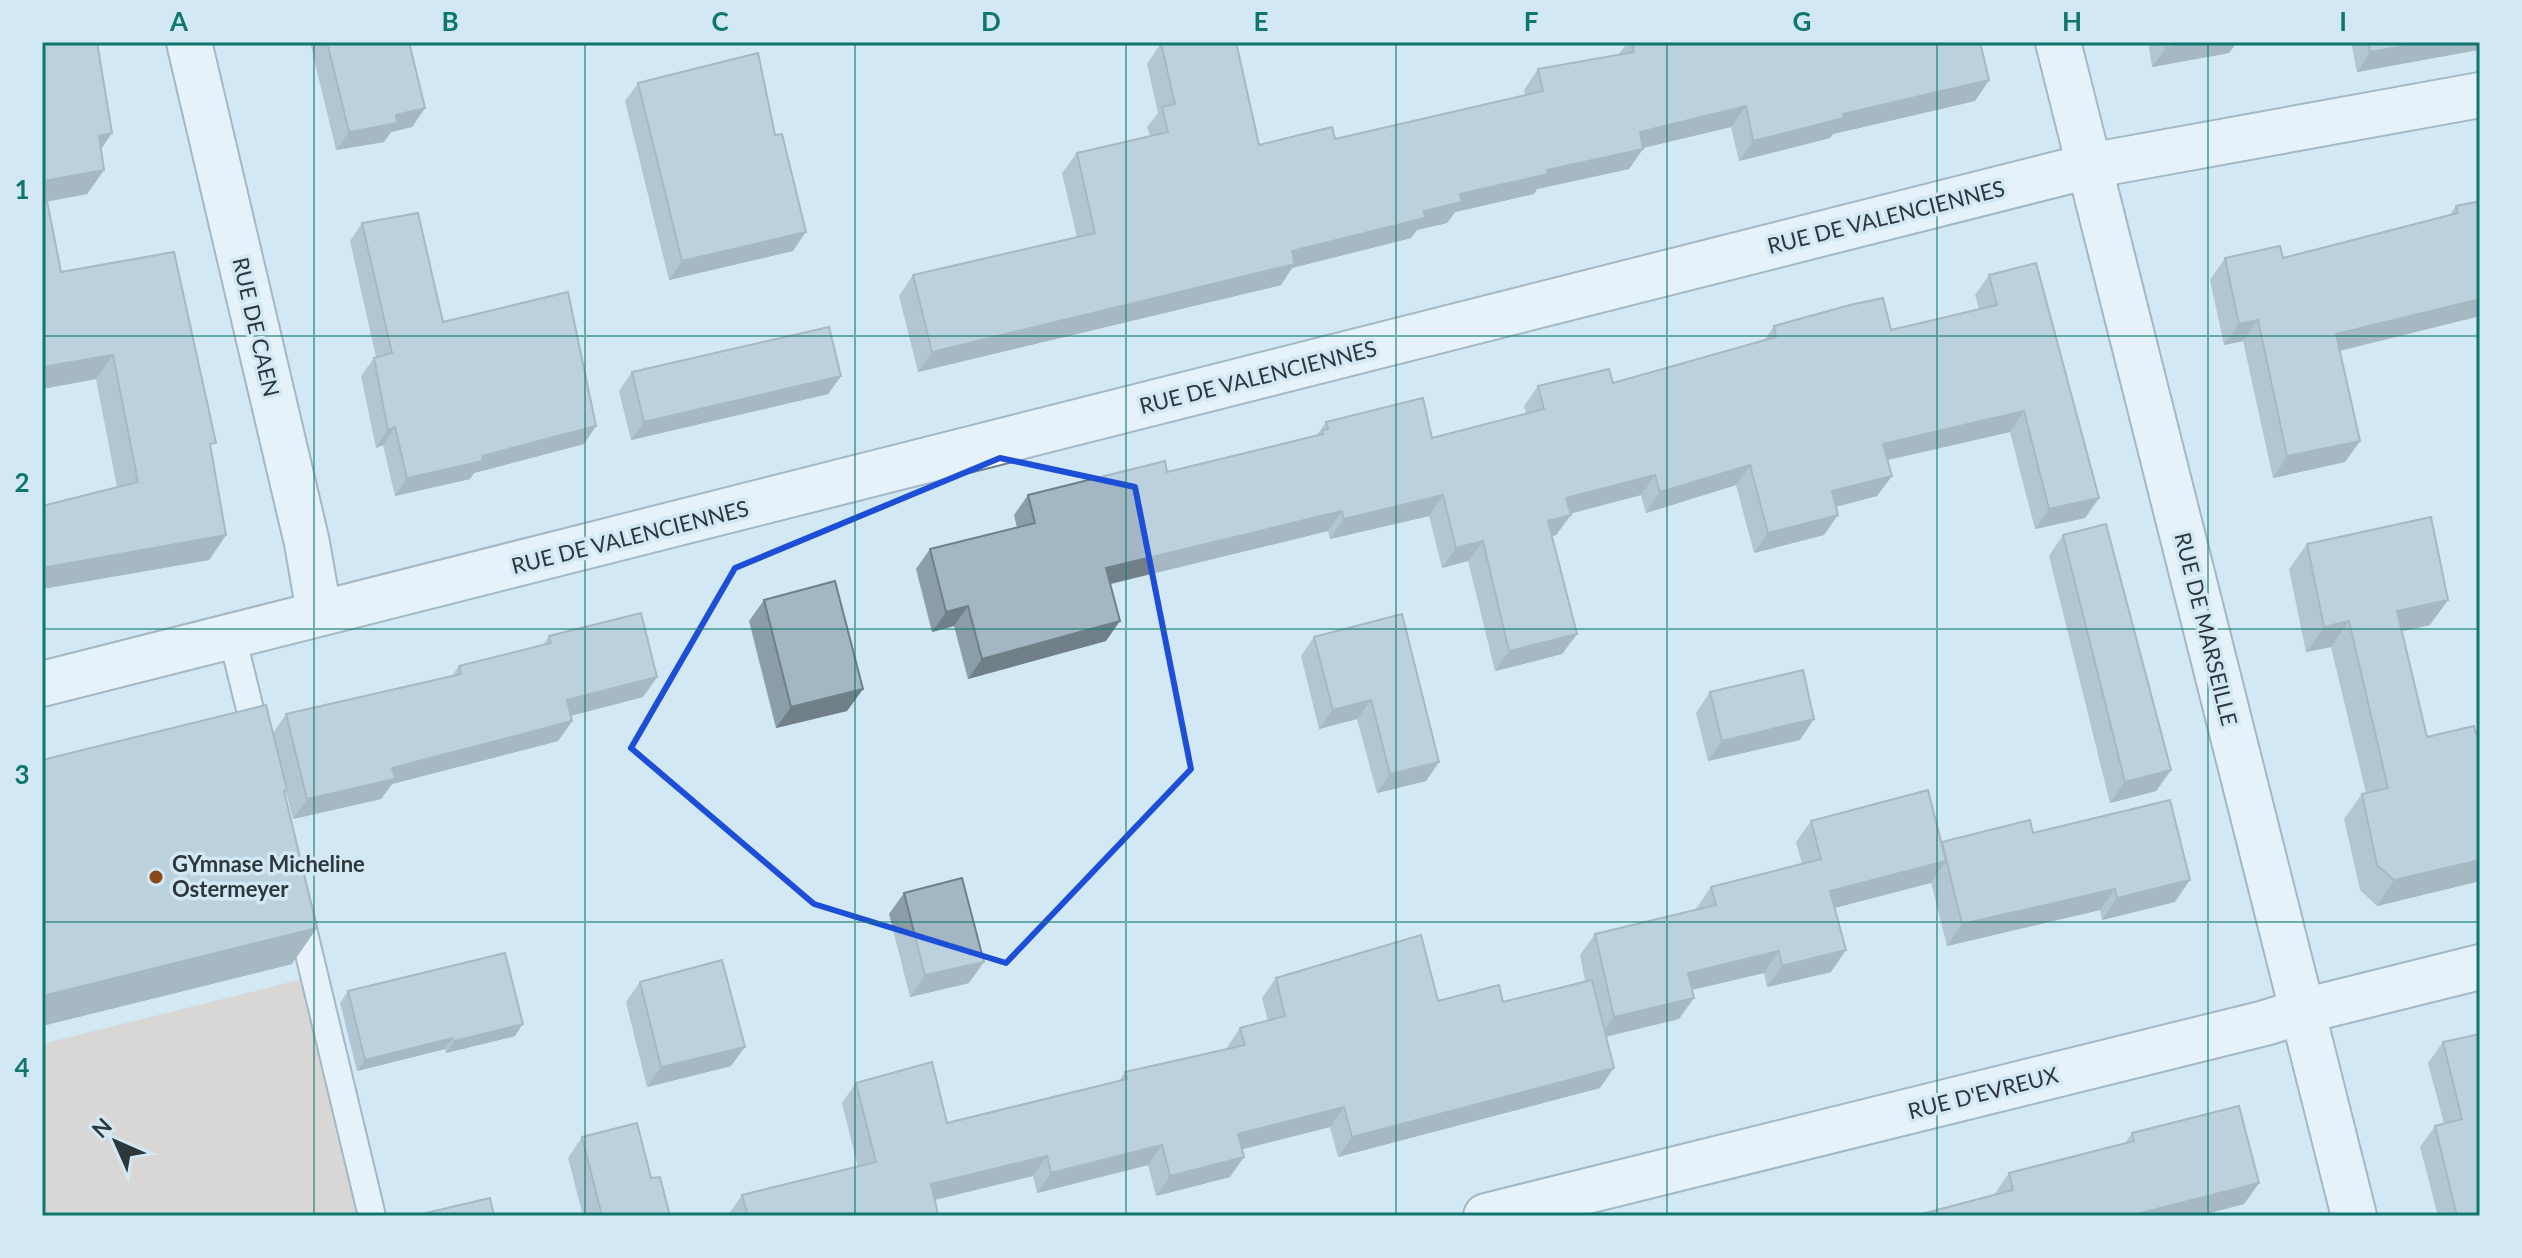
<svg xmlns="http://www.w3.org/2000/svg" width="2522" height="1258" font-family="Lato,sans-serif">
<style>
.garden{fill:#e3c4b1}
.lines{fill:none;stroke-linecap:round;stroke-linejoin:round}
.lane-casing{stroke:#6a7e89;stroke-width:30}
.street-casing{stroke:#6a7e89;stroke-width:48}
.lane{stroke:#fff;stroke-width:26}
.street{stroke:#fff;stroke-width:44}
.wall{fill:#8b9da8}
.shaded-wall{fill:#718088}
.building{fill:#a2b7c3;stroke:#718088;stroke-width:2}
.marked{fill:none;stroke:#1d4ed8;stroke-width:6;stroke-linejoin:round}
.grid{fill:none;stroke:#0f766e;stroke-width:2;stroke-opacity:0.55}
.poi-dot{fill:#8a4816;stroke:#d2e8f4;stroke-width:3}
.labels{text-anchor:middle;stroke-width:7;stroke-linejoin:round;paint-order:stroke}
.street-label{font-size:22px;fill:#2e373c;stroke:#d2e8f4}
.poi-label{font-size:22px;font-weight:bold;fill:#2e373c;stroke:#d2e8f4;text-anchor:start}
.neatline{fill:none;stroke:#0f766e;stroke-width:3}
.grid-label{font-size:26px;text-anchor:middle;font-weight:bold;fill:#0f766e}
</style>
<rect width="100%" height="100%" fill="#d2e8f4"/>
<path class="garden" d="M303,979L359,1216H42V1044Z"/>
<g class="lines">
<g class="lane-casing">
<path id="lane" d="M232,636L258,742
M298,908L372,1216"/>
</g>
<g class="street-casing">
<path id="street" d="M189,42L307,543L319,612
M2058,42L2354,1216
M42,684L2089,166L2480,95
M1486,1216L2265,1023L2303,1011L2480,967"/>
</g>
<use href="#lane" class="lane"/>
<use href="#street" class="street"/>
</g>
<path class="wall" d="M42,42L98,47L101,149L104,170L87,194L47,202L61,272L211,450L226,535L209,560L42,589V506L117,487L96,379L42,389Z
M310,42H409L425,108L412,127L391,132L384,142L336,150Z
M1628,42H1980L1989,80L1975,101L1833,134L1830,138L1739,161L1731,127L1643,148L1629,169L1537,189L1534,194L1455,212L1447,223L1417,230L1411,238L1292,268L1281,285L918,372L899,296L913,275L1077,237L1062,173L1077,153L1150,136L1147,127L1158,113L1147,64L1161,43L1259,145L1335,139L1525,95L1524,90L1538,69L1618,55Z
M2148,42H2237L2229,53L2152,67Z
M2351,42H2480V47L2478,50L2357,72Z
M638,83L793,251L669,280L625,101Z
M2480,201V316L2340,351L2345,462L2273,478L2243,341L2224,345L2210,280L2225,258H2283L2450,215L2456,206Z
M362,223L443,322L584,444L474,473L470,479L395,496L383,445L376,448L361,376L374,358L376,357L350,241Z
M1989,275L2099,498L2085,518L2035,529L2010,432L1888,460L1877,496L1836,507L1824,535L1754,553L1736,485L1646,513L1641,495L1570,514L1556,535L1552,536L1577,634L1562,654L1495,671L1468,561L1442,568L1429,516L1330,539L1328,531L1111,584L1106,641L968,679L954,626L932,632L916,569L930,549L1017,528L1014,515L1028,495L1167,472L1317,435L1326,422L1432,438L1526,414L1524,406L1538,386L1613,383L1764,341L1774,326L1891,330L1979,309L1975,295Z
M632,372L841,376L828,394L631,440L619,391Z
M2063,535L2171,770L2156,791L2110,803L2049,556Z
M2307,544L2430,625L2402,631L2427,737L2480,881L2377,906L2360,890L2344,819L2362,794L2366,793L2331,647L2306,652L2289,569Z
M764,600L863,689L847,711L776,728L749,621Z
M549,636L657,677L643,697L571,716L572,721L558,741L392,784L381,799L293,819L286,792L284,794L292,964L42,1026V760L273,733L286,714L452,676L459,666L543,645Z
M1314,637L1439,762L1426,781L1377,793L1357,719L1319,729L1301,656Z
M1710,692L1800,740L1708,761L1696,713Z
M1811,821L1941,842L2033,833L2175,902L2102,920L2100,910L1947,946L1931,882L1835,908L1831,972L1767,987L1764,973L1692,990L1679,1019L1606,1037L1600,1088L1338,1157L1330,1127L1242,1149L1230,1177L1156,1196L1148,1165L1037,1193L1033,1176L935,1200L937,1216H728V1215L742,1195L858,1167L842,1103L856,1083L947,1123L1119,1081L1125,1072L1226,1049L1240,1028L1268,1021L1262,998L1276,978L1438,1001L1503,1002L1585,981L1580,955L1595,934L1697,910L1696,909L1711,887L1802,864L1796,842Z
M904,893L969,983L910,997L889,914Z
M640,982L731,1066L647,1087L626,1002Z
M348,991L515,1036L446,1053L445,1049L357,1071L340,1003Z
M2480,1034V1216H2438L2420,1147L2435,1126L2444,1124L2428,1063L2443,1042Z
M2132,1133L2259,1183L2244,1204L2198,1216H1914L1994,1195L2009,1173L2125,1143Z
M582,1137L651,1178L670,1216H583L568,1158Z"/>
<path class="shaded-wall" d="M2196,42H2237L2229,53L2152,67L2166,48Z
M2428,42H2480V47L2478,50L2357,72L2370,52Z
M1989,80L1975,101L1833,134L1830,138L1739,161L1753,141L1843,114Z
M1746,106L1731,127L1625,152L1640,132Z
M425,108L412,127L391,132L384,142L336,150L349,132L396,115Z
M112,133L95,158L99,136Z
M1643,149L1629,169L1537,189L1534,194L1455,212L1447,223L1417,230L1411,238L1292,268L1281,285L918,372L932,352L1292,251L1424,211L1460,194L1547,170Z
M104,170L87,194L42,202L43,181Z
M806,232L793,251L669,280L682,261Z
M2480,299V316L2321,355L2336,334Z
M2258,320L2243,341L2224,345L2239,324Z
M113,355L96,379L42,389V367Z
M841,376L828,394L631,440L644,422Z
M2024,411L2010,432L1869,464L1883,444Z
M596,426L584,444L474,473L470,479L395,496L407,478L482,456Z
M395,427L383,445L376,448L388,430Z
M2360,441L2345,462L2273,478L2287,456Z
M1750,465L1736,485L1646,513L1660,492Z
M1655,475L1641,495L1552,518L1566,498Z
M1892,476L1877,496L1818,511L1832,491Z
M1443,495L1429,516L1330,539L1344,519Z
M2099,498L2085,518L2035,529L2049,509Z
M1342,511L1328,531L1092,588L1106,568Z
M1571,515L1556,535L1534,541L1548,521Z
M1838,515L1824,535L1754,553L1768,533Z
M226,535L209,560L42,589V568Z
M1483,541L1468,561L1442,568L1456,548Z
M2448,600L2430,625L2380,636L2397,611Z
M968,606L954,626L932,632L946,612Z
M1120,621L1106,641L968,679L982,659Z
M2349,621L2331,647L2306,652L2324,627Z
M1577,634L1562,654L1495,671L1509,651Z
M657,677L643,697L553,720L567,700Z
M863,689L847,711L776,728L791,707Z
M1371,700L1357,719L1319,729L1333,710Z
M1814,719L1800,740L1708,761L1722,741Z
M572,721L558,741L392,784L381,799L293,819L307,799L392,768Z
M1439,762L1426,781L1377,793L1390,774Z
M2171,770L2156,791L2110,803L2125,782Z
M2480,860V881L2377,906L2394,880Z
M1946,861L1931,883L1815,913L1830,891Z
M2190,880L2175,902L2102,920L2117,898Z
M2115,889L2100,910L1947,946L1962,924Z
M317,928L292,964L42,1026V996Z
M1846,950L1831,972L1767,987L1782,966Z
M1779,951L1764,973L1673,994L1688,973Z
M984,962L969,983L910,997L925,975Z
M1694,998L1679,1019L1598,1038L1614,1017Z
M523,1024L515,1036L446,1053L454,1041Z
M453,1038L445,1049L357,1071L365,1060Z
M745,1047L731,1066L647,1087L661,1067Z
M1614,1068L1600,1088L1338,1157L1352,1137Z
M1344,1107L1330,1127L1224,1154L1238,1134Z
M1162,1145L1148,1165L1037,1193L1051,1173Z
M1047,1156L1033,1176L917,1204L931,1184Z
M1244,1157L1230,1177L1156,1196L1170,1176Z
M2259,1183L2244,1204L2198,1216H2129Z"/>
<path class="building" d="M42,42H97L112,133L99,136L104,170L43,181L61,272L174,252L216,443L210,444L226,535L42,568V506L138,482L113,355L42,367Z
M327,42H409L425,108L396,115L397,123L349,132Z
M1166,42H1236L1259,145L1332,127L1335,139L1543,91L1538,69L1634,52L1632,42H1980L1989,80L1843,114L1844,118L1753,141L1746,106L1640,132L1643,149L1547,170L1548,174L1460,194L1462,202L1424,211L1425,218L1292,251L1295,264L932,352L913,275L1095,233L1077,153L1168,132L1162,107L1175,104L1161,43Z
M2165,42H2196L2166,48Z
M2368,42H2428L2370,52Z
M758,53L775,135L782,134L806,232L682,261L638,83Z
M2480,201V299L2336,334L2360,441L2287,456L2258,320L2239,324L2225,258L2280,246L2283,258L2458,213L2456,206Z
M418,213L443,322L568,292L596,426L482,456L483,461L407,478L395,427L388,430L374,358L392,353L362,223Z
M2036,263L2099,498L2049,509L2024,411L1883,444L1892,476L1832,491L1838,515L1768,533L1750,465L1660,492L1655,475L1566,498L1571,515L1548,521L1577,634L1509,651L1483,541L1456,548L1443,495L1344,519L1342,511L1106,568L1120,621L982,659L968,606L946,612L930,549L1035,523L1028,495L1165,461L1167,472L1323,434L1322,431L1328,429L1326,422L1423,398L1432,438L1544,409L1538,386L1609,369L1613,383L1776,337L1774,326L1850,305L1883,298L1891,330L1997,305L1989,275Z
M829,327L841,376L644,422L632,372Z
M2431,517L2448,600L2397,611L2427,737L2474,726L2476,734L2480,733V860L2394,880L2377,865L2362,794L2388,788L2349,621L2324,627L2307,544Z
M2106,524L2171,770L2125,782L2063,535Z
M835,581L863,689L791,707L764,600Z
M641,613L657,677L567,700L572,721L392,768L395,779L307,799L286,714L461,674L459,666L551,643L549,636Z
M1402,614L1439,762L1390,774L1371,700L1333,710L1314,637Z
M1803,670L1814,719L1722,741L1710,692Z
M266,705L287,790L284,791L317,928L42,996V760Z
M1928,790L1946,861L1830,891L1846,950L1782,966L1779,951L1688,973L1694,998L1614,1017L1595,934L1716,905L1711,887L1821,859L1811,821Z
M2170,800L2190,880L2117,898L2115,889L1962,924L1942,842L2030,820L2033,833Z
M962,878L984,962L925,975L904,893Z
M1421,935L1438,1001L1499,985L1503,1002L1592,980L1614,1068L1352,1137L1344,1107L1238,1134L1244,1157L1170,1176L1162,1145L1051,1173L1047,1156L931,1184L938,1214L932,1216H748L742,1195L876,1162L856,1083L932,1062L947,1123L1127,1079L1125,1072L1245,1045L1240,1028L1285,1016L1276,978Z
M505,953L523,1024L454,1041L453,1038L365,1060L348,991Z
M722,960L745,1047L661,1067L640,982Z
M2480,1034V1216H2457L2435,1126L2462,1119L2443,1042Z
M2239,1106L2259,1183L2129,1216H1914L2013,1190L2009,1173L2134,1141L2132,1133Z
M637,1123L651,1178L660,1177L670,1216H602L582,1137Z
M490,1198L494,1216H426V1213Z"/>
<path d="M0 0H2522V1258H0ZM1000,458L1135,487L1191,769L1006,963L814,904L631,748L735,568Z" fill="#d2e8f4" fill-opacity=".55" fill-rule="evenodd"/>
<path class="marked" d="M1000,458L1135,487L1191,769L1006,963L814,904L631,748L735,568Z"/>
<path class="grid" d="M314,42V1216M585,42V1216M855,42V1216M1126,42V1216M1396,42V1216M1667,42V1216M1937,42V1216M2208,42V1216M42,336H2480M42,629H2480M42,922H2480"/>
<circle class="poi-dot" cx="156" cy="877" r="8"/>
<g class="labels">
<g class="street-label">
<text transform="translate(1886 217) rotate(-14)" y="8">RUE DE VALENCIENNES</text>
<text transform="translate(256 327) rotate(77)" y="8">RUE DE CAEN</text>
<text transform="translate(1258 377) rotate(-14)" y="8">RUE DE VALENCIENNES</text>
<text transform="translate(630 537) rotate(-14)" y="8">RUE DE VALENCIENNES</text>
<text transform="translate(2206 629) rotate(76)" y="8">RUE DE MARSEILLE</text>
<text transform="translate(1983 1093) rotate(-14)" y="8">RUE D'EVREUX</text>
</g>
<g class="poi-label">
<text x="172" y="872">GYmnase Micheline<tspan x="172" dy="25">Ostermeyer</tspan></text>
</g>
</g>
<rect width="2522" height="1258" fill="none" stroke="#d2e8f4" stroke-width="88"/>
<g transform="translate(116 1142) rotate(315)" stroke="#d2e8f4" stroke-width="6" paint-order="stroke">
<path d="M0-6L14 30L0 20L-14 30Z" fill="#2e373c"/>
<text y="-12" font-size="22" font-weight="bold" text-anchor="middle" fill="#2e373c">N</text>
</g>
<rect x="44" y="44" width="2434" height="1170" class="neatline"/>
<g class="grid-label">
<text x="179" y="31">A</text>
<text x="450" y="31">B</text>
<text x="720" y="31">C</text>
<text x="991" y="31">D</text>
<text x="1261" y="31">E</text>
<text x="1531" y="31">F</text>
<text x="1802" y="31">G</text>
<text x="2072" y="31">H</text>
<text x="2343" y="31">I</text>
<text x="22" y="199">1</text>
<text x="22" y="492">2</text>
<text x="22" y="784">3</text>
<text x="22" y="1077">4</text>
</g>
</svg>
